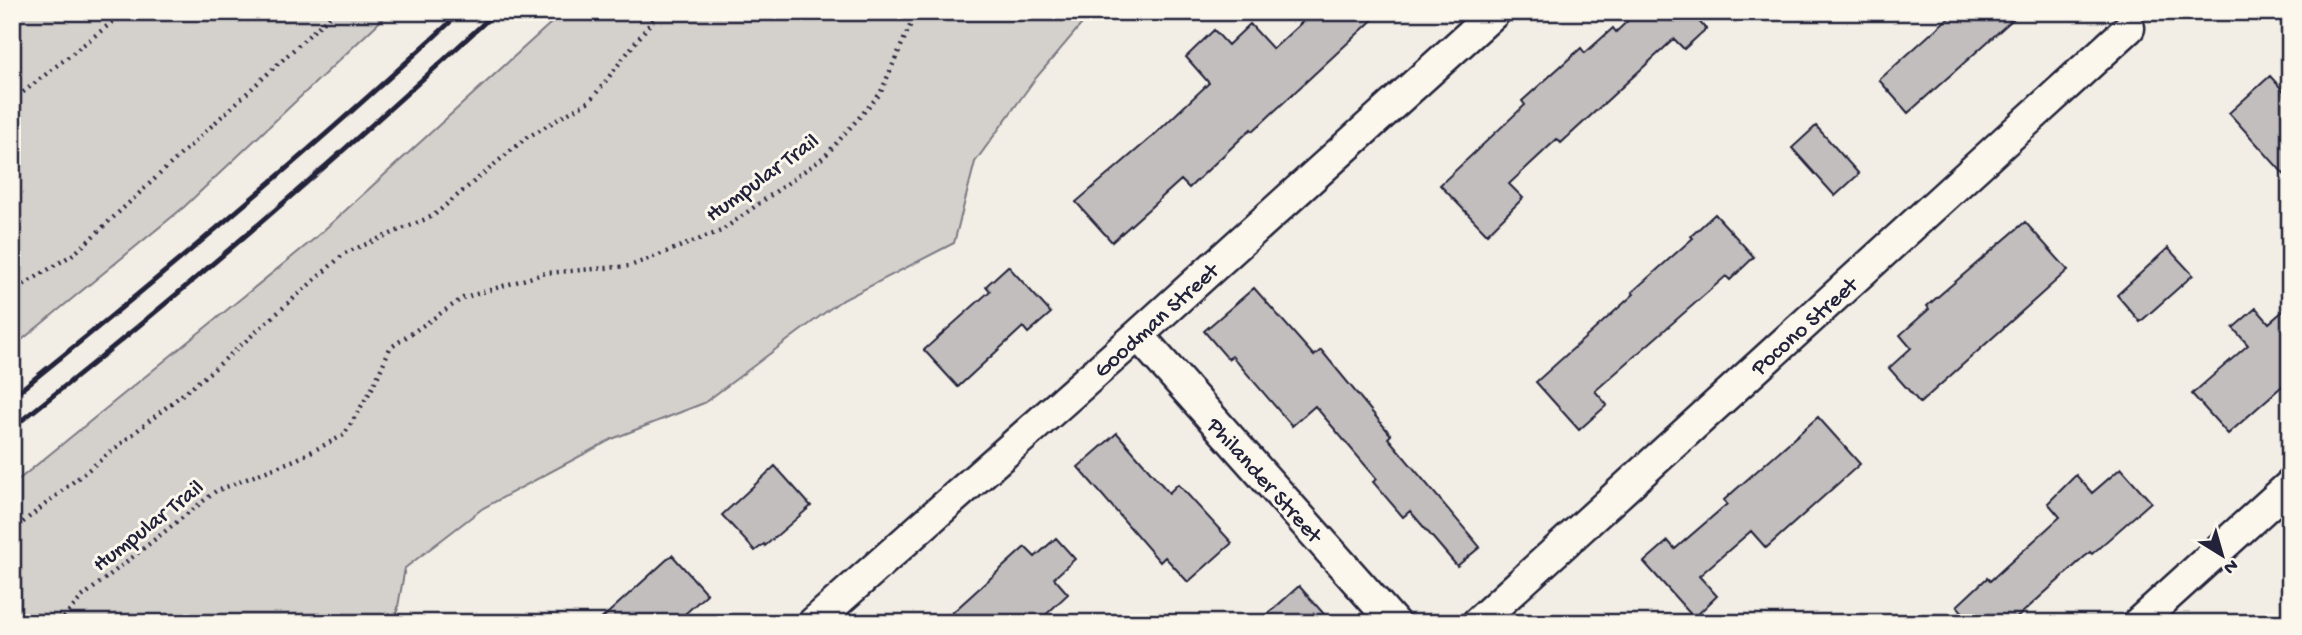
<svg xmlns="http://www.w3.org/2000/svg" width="2302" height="635" font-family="'Gochi Hand',sans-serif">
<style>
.green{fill:#d4d1cc;stroke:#7b7a84;stroke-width:2}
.building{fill:#c2bebe;stroke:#22223b;stroke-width:2}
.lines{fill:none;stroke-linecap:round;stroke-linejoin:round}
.minor-casing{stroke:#22223b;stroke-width:35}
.path{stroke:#22223b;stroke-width:4.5;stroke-dasharray:2 5;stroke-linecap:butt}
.minor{stroke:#fbf7ec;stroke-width:30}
.rail{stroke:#22223b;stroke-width:5}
.labels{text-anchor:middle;stroke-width:6;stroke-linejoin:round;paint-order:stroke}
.street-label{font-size:23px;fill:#22223b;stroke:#fbf7ec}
</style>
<rect width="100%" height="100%" fill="#f2eee5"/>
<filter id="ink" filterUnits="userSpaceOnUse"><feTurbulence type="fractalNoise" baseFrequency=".0143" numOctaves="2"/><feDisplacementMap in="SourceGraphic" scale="14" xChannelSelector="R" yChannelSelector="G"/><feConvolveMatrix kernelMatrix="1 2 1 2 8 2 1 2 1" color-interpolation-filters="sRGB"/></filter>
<g filter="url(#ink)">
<path class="green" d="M12,12H390L184,207L12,348Z
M563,12H1092L1035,79L975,162L954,243L839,302L704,403L612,439L483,508L405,568L395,623H12V485L314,239Z"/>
<path class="building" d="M1313,12H1381L1253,131L1251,129L1189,188L1181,180L1112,242L1076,202L1153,136L1209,83L1186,57L1214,30L1228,45L1250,24L1273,49Z
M1637,12H1703L1696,18L1706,29L1684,49L1674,39L1561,143L1557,139L1509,184L1523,198L1487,234L1440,185L1525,105L1522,101L1581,48L1585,53L1613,28L1616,32Z
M1955,12H2021L1908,113L1879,80Z
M2270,76L2290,98V181L2229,113Z
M1816,126L1859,174L1835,196L1792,148Z
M1715,214L1754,257L1730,280L1726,276L1595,391L1607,405L1579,430L1536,382L1634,294L1632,292L1693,238L1691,236Z
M2025,222L2068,270L1920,403L1889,368L1911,348L1900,335L1929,309L1927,306Z
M2168,248L2193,275L2140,322L2117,295Z
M1008,266L1051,313L1028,333L1023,327L958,387L924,350L990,291L986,286Z
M1254,288L1314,356L1321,350L1391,435L1388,438L1480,547L1457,566L1410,511L1403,517L1373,482L1377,479L1315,406L1292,426L1232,356L1228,359L1204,331Z
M2290,305V379L2228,434L2192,394L2248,345L2233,328L2256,308L2269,323Z
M1818,417L1860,464L1766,548L1751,531L1699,576L1717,596L1694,618L1644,562L1668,541L1675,549L1727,504L1724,500Z
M1117,433L1169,493L1178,484L1232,543L1188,582L1165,557L1160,562L1078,467Z
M775,466L811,506L765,546L764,544L755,551L722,515Z
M2121,468L2151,502L2092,554L2090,552L2011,623H1972L1957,606L1987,578L1990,581L2060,517L2048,503L2076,475L2092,493Z
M1056,538L1075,559L1054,578L1068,594L1037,623H941L1025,547L1035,557Z
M672,555L707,594L675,623H597Z
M1299,586L1332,623H1258Z"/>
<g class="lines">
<g class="minor-casing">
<path id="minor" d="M1138,335L1394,623
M813,623L1138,335L1495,12
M1477,623L2129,28
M2138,623L2290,485"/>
</g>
<path class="path" d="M12,101L125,12
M12,292L75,253L334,12
M12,531L214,369L345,253L433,216L526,138L591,100L659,12
M59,623L82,597L216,491L297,459L344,435L374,385L390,348L463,298L546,273L630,266L721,231L825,156L880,94L916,12"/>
<use href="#minor" class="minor"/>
<path class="rail" d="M12,397C166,273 317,146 461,12
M12,428C179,297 340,156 496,12"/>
</g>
</g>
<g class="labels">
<g class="street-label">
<text transform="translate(761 176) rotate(-36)" y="8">Humpular Trail</text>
<text transform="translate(1155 319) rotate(-42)" y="8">Goodman Street</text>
<text transform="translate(1803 325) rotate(-42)" y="8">Pocono Street</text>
<text transform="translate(1266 479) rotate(48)" y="8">Philander Street</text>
<text transform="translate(147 524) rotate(-38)" y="8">Humpular Trail</text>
</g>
</g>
<rect width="2302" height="635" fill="none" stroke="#fbf7ec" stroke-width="42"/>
<rect x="21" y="21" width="2260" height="593" fill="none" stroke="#22223b" stroke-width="2.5" filter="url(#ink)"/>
<g transform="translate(2222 555) rotate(143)" stroke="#fbf7ec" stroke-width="5" paint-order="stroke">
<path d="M0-5L12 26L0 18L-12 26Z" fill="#22223b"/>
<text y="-10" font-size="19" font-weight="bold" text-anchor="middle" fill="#22223b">N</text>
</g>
</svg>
